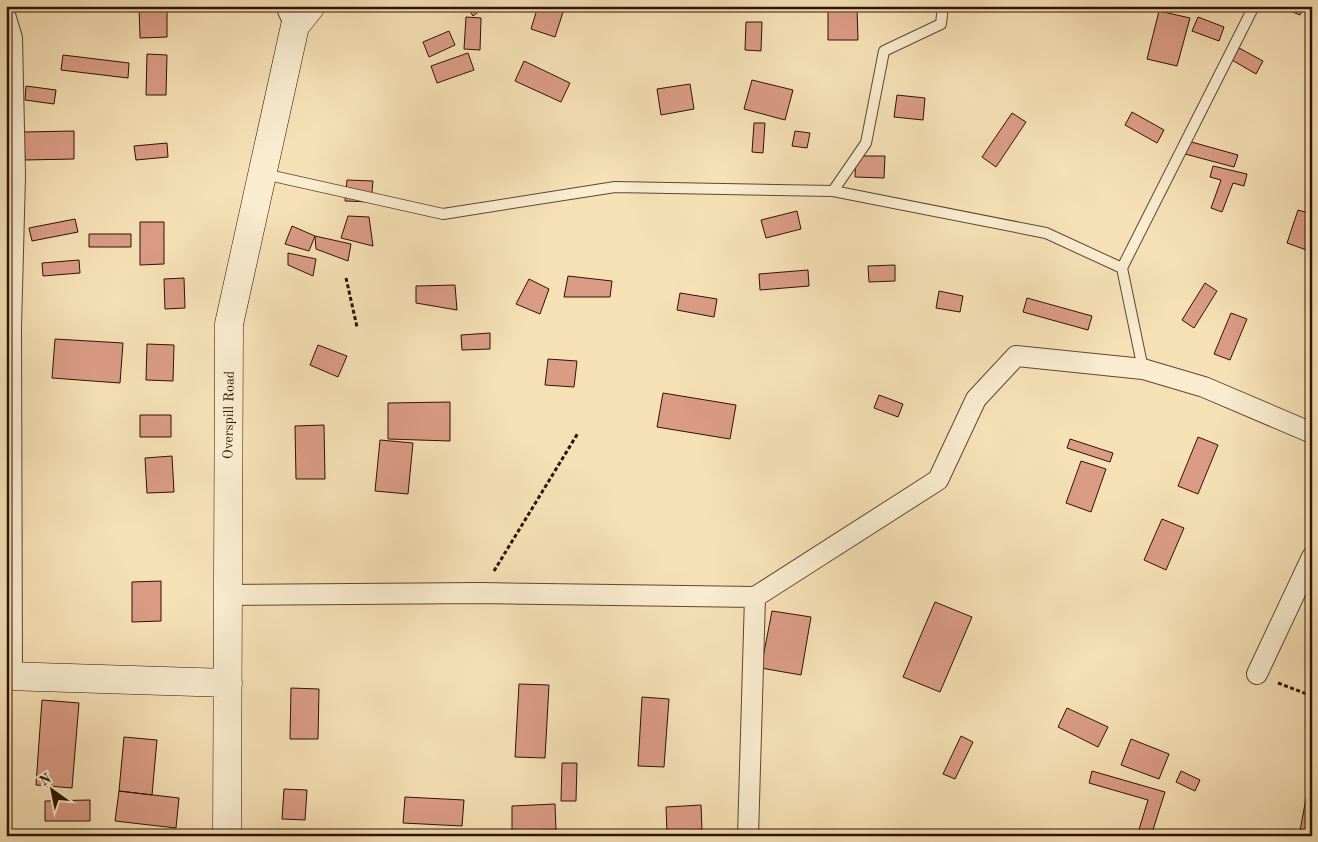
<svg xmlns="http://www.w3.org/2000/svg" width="1318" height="842" font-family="'Old Standard TT',serif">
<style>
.building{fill:#db9c86;stroke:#2e1200}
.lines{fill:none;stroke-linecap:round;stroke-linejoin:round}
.lane-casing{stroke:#60462e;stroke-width:12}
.street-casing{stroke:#60462e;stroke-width:22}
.secondary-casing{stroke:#2e1200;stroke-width:29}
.path{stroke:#2e1200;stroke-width:3;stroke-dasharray:4 2.5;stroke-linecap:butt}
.lane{stroke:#f9ecd0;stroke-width:10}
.street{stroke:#f9ecd0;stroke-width:20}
.secondary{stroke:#f9ecd0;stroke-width:28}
.labels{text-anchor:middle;stroke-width:4;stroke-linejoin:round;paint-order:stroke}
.street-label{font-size:14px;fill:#2e1200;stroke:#f9ecd0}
</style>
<rect width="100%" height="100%" fill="#f6e1b6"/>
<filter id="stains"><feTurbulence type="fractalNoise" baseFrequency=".004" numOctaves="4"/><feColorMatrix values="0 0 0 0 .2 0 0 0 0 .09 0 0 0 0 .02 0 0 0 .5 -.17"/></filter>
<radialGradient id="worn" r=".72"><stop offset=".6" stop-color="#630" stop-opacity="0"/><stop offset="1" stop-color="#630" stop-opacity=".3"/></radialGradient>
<path class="building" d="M139,6H167V37L140,38Z
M467,6H486L473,16Z
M538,6H565L555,37L531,29Z
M1290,6H1304L1300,15L1288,10Z
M857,8L858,40H828V9Z
M1159,11L1190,18L1177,66L1147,59Z
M466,17L481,18L480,50L464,49Z
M1198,17L1224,27L1219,41L1192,31Z
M746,22H762L761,51L745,50Z
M449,31L455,45L429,57L423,42Z
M1239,48L1263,61L1256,74L1232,60Z
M468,53L474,70L437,83L431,66Z
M147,54L167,55L166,95H146Z
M63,55L129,63L128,78L61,70Z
M524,61L570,83L561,102L515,81Z
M752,80L793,90L785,120L744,109Z
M690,84L694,109L661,115L657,89Z
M26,86L56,90L54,104L25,100Z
M897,95L925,98L923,120L894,117Z
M1132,112L1164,130L1157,143L1125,125Z
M1012,113L1026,122L996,167L982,157Z
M754,123H765L763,153L752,152Z
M74,131V159L25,160L24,132Z
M795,131L810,133L807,148L792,146Z
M1188,141L1238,155L1234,167L1185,154Z
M167,143L168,157L136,160L134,146Z
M856,156H885L884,178L855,177Z
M1213,166L1247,174L1244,186L1233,183L1222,212L1211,208L1221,180L1210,177Z
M347,180L373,181L371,202L345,201Z
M1298,210L1312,214V252L1287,243Z
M797,211L801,229L766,238L761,220Z
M348,216L369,217L373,246L341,238Z
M75,219L78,232L32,241L29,228Z
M140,222H164V264L140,265Z
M292,226L315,236L309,251L285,244Z
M89,234H131V247H89Z
M315,236L351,244L348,261L316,249Z
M288,253L316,259L313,276L288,265Z
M79,260L80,273L43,276L42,263Z
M895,265V281L869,282L868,266Z
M808,270L809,286L760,290L759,274Z
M568,276L612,281L610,297H564Z
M184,278L185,308L165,309L164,279Z
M529,279L549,289L540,314L516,304Z
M1205,283L1217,291L1194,328L1182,320Z
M455,285L457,310L416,303V286Z
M939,291L963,296L960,312L936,308Z
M680,293L717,299L714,317L677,310Z
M1027,298L1092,316L1088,330L1023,312Z
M1231,313L1247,319L1230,360L1214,354Z
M490,333V349L462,350L461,335Z
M55,339L123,343L120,383L52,378Z
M147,344L174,345L173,381L146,380Z
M318,345L347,356L338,377L310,365Z
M548,359L577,361L574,387L545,385Z
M663,393L736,405L730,439L657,427Z
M879,395L903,404L898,417L874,408Z
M450,402V441L388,439V403Z
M140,415H171V437H140Z
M324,425L325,479H296L295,426Z
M1198,437L1218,445L1198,494L1178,486Z
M1070,439L1113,453L1110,462L1067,448Z
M380,440L413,443L408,494L375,491Z
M172,456L174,492L147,493L145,458Z
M1081,461L1106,469L1091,512L1066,503Z
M1162,519L1184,528L1166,570L1144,560Z
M161,581V621L132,622V582Z
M935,602L972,617L940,692L903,677Z
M772,611L811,617L801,675L761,668Z
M519,684L549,685L545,758L515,757Z
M291,688L319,689L318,739H290Z
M642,697L669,699L664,767L638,766Z
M42,700L79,703L72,788L36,785Z
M1067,708L1108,727L1098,747L1058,727Z
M961,736L973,742L955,779L943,774Z
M124,737L157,740L152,795L119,791Z
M1131,739L1169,754L1159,779L1121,765Z
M562,763H577L576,801H561Z
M1092,771L1165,792L1151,836H1137L1148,800L1089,783Z
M1181,771L1200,780L1195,791L1176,782Z
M284,789L307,790L305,820L282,819Z
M119,791L179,798L176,828L115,821Z
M1307,793L1312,794V836H1299Z
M405,797L464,800L462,826L403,823Z
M90,800V821H45V801Z
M555,804L556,830L512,831V806Z
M701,805L702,830L667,832L666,807Z"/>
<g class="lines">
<g class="lane-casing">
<path id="lane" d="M264,174L443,214L615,187L833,191L1046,233L1122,268
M833,191L866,143L884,51L941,24L943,6
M1143,369L1122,268L1254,6"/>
</g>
<g class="street-casing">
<path id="street" d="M286,6L295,26
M6,18L12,38L15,176L11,327L12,676
M226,595L480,593L755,597L748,836
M755,597L938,480L976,399L1016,356L1143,369L1204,387L1312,433
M1257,674L1312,557"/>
</g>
<g class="secondary-casing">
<path id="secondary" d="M6,676L228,683
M227,836L229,324L295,26L311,6"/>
</g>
<path class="path" d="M346,278L357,327
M494,571L578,433
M1278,683L1312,696"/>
<use href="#lane" class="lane"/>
<use href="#street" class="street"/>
<use href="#secondary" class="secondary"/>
</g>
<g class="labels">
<g class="street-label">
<text transform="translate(228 415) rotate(-89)" y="5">Overspill Road</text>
</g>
</g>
<rect width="1318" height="842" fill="none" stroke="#f6e1b6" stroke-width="25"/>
<rect x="8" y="8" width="1303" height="827" fill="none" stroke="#2e1200" stroke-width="2.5"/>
<rect x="12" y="12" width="1293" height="817" fill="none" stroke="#2e1200"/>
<g transform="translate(52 790) rotate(327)" stroke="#f9ecd0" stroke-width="4" paint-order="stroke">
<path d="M0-4L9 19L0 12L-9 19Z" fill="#2e1200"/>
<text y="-8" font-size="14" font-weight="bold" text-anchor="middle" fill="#2e1200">N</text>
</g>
<rect width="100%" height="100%" filter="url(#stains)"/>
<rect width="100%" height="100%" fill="url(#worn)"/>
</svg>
